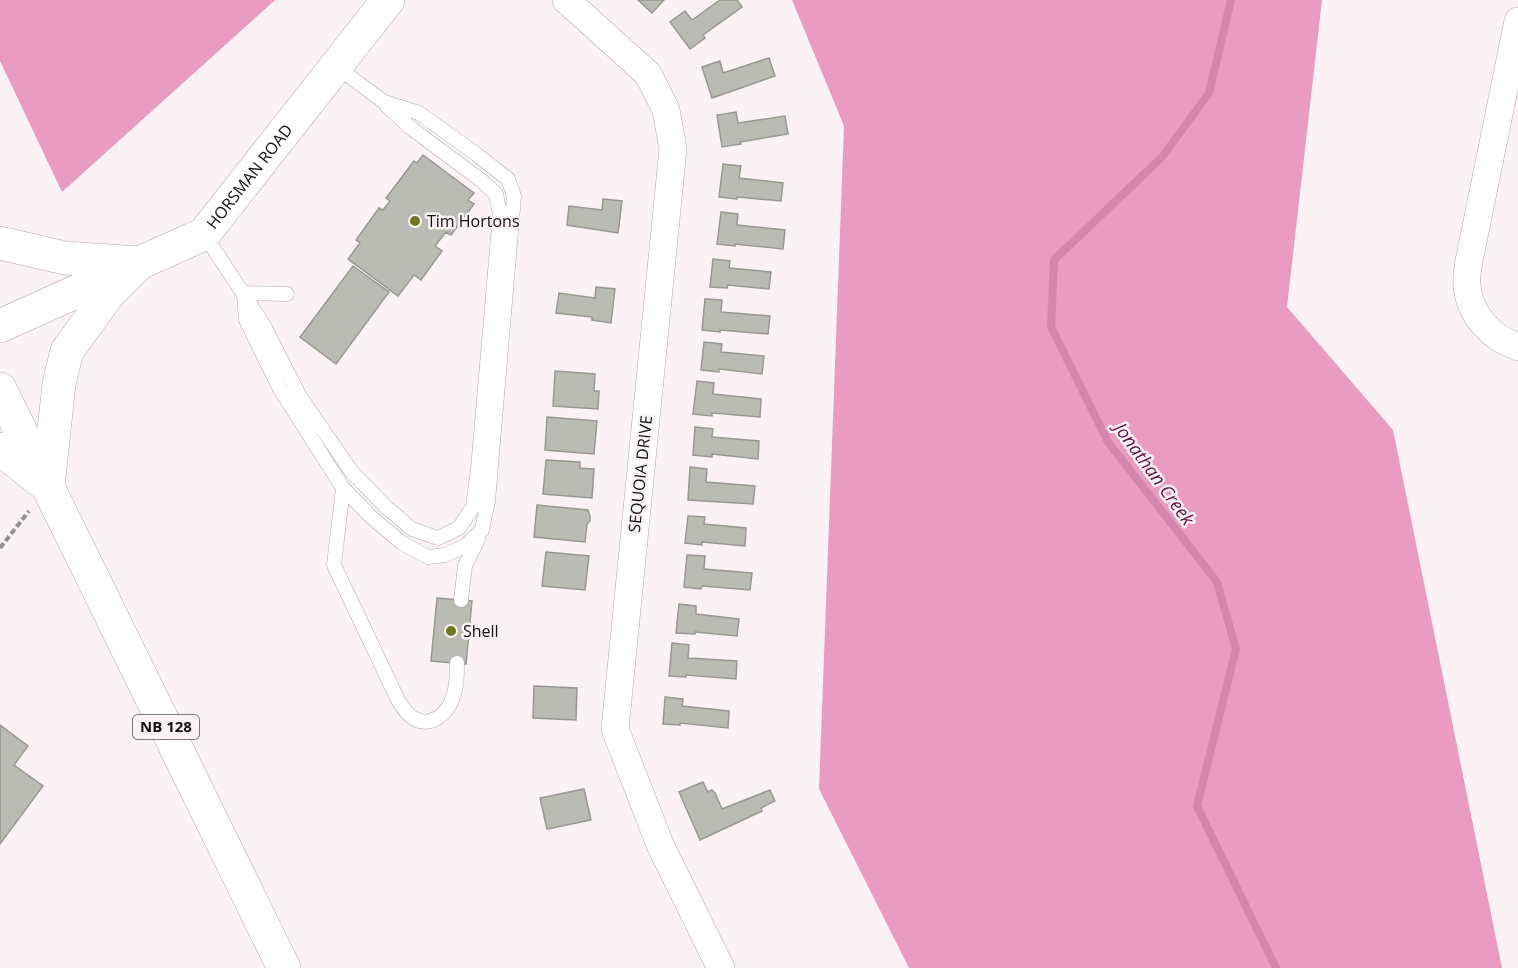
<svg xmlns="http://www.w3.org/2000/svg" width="1518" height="968" font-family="'Open Sans',sans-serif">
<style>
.forest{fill:#e99bc2}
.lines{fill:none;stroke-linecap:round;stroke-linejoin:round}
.stream{stroke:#d487ae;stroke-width:8}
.building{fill:#babbb4;stroke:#989992;stroke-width:1.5}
.lane-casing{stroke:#b2aaae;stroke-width:15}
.street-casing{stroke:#b2aaae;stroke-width:28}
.secondary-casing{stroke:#b2aaae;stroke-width:34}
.primary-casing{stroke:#b2aaae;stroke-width:34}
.path{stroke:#948f91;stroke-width:4;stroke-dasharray:6 3;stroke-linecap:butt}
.lane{stroke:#fff;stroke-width:14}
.street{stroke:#fff;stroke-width:27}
.secondary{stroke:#fff;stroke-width:33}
.primary{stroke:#fff;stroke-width:33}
.poi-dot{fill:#717822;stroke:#faf2f5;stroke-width:2}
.labels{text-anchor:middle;stroke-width:5;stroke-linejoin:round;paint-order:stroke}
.shield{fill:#faf2f5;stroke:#565254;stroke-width:1.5}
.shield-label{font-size:15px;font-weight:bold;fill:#100e0f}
.street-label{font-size:16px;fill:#100e0f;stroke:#faf2f5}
.poi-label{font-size:16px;fill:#100e0f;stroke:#faf2f5;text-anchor:start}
.water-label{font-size:18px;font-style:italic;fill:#670b45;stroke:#faf2f5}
</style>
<rect width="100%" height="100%" fill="#faf2f5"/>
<path class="forest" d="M0,0H275L62,192L0,61Z
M792,0H1322L1287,307L1393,430L1502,968H909L819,789L844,126Z"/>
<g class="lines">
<path class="stream" d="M1231,0L1209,93L1162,157L1054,260L1051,327L1108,442L1217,582L1236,649L1197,806L1276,968"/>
</g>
<path class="building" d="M638,0H664L652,13Z
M720,0H737L742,7L703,35L705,38L690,49L670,22L685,11L692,20Z
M769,58L775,76L712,98L702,67L720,61L723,73Z
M736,112L738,123L785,116L788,134L740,142L741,144L722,147L717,115Z
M423,155L474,193L468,200L474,204L451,235L446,232L435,246L442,251L421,280L414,275L398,296L348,259L360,243L356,240L379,208L383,210L390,201L386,198L414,161L417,163Z
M723,164L741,166L739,178L783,183L781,201L737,197V199L719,197Z
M603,199L622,201L618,233L567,225L569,206L602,210Z
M721,212L738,214L737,225L785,230L783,249L735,244V246L717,244Z
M713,259L730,261L729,268L771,272L769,289L728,285L727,288L710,287Z
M353,266L389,292L336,364L300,337Z
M596,287L615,289L611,323L592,320V317L556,313L559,293L595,298Z
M705,299L722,300L721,312L770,316L768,334L720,330V332L702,330Z
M704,342L722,344L721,352L764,356L762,374L719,369V372L701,370Z
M555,371L595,374L594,391H599L598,409L553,406Z
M697,381L714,383L713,394L761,399L760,417L712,413V416L693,414Z
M547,417L597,421L594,454L545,450Z
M695,427L713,429L712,437L759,441L758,459L712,454V457L693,455Z
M546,460L580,462V468L594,469L592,498L543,494Z
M690,467L707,469L706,482L755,486L753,504L688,500Z
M537,505L588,510L590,516V521L587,524L585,542L534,537Z
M688,516L705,517L704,524L746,528L745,546L702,542V545L685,543Z
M546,552L589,556L585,590L542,586Z
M687,555L705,556L704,569L752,573L750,590L702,586L701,589L684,587Z
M437,598L472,601L466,664L431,661Z
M679,604L696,606V614L739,619L737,636L695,632V634L676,633Z
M672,643L689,645L688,658L737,661L736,679L686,675V677L669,676Z
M534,686L577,688L576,720L533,718Z
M665,697L683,699L682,706L729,711L728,728L680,723V725L663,724Z
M0,725L28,746L14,765L43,786L0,844Z
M703,782L708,792L712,790L715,793L722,809L770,790L775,801L761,808L762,811L700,840L679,792Z
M584,789L591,820L547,829L540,798Z"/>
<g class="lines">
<g class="lane-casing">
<path id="lane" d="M204,234L263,324L299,395L351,471L386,507L412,529L438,538L459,528L473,507L478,469L500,214L496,194L482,181L411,128L387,106
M287,294L244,293L246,320L280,389L343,488L370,516L402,543L428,557L445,555L465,546L482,530L488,501L514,196L508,179L476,154L419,113L384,102L337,67
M343,488L334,565L398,700C402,706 407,715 413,718C431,729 448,713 453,697C457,686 457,675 457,663
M461,600L465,566L478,539"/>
</g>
<g class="street-casing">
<path id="street" d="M566,0L648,74L666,110L673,149L615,729L661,847L721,968
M1518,21L1469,261C1468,268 1466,277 1467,285C1469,314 1491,338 1518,347"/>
</g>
<g class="secondary-casing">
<g id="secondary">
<path id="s1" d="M0,326L204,234L388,0"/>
</g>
</g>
<g class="primary-casing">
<path id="primary" d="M0,243L65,258L139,263
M0,389L284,968
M0,449L42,482
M48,486L59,384L67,351L110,292L139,263"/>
</g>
<path class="path" d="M0,548L29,511"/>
<use href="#lane" class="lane"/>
<use href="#street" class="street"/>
<use href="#secondary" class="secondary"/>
<use href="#primary" class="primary"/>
</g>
<g class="poi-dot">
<circle cx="415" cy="221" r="6"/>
<circle cx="451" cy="631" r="6"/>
</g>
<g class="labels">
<rect class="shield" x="133" y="715" width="66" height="24" rx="4.5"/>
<g class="shield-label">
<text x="166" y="732">NB 128</text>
</g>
<g class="street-label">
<text dy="6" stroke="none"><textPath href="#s1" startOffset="297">HORSMAN ROAD</textPath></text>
<text transform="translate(640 474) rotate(-84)" y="6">SEQUOIA DRIVE</text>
</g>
<g class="poi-label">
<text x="427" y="227">Tim Hortons</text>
<text x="463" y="637">Shell</text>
</g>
<g class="water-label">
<text transform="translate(1154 474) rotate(54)" y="6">Jonathan Creek</text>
</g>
</g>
</svg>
